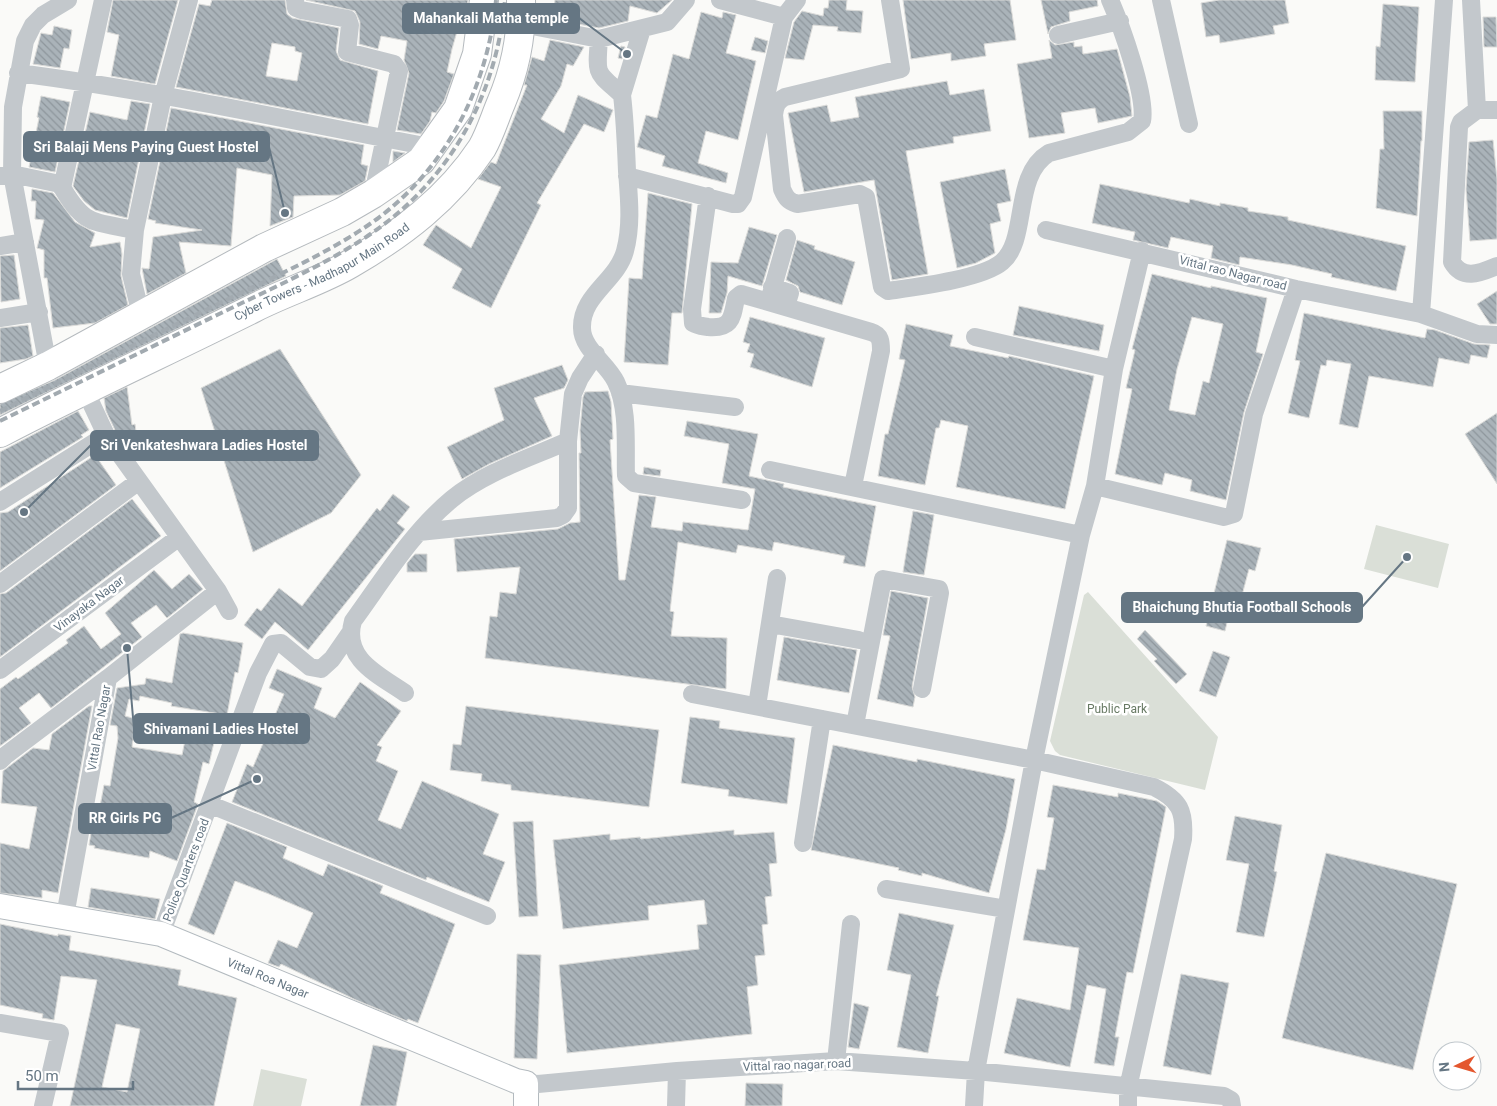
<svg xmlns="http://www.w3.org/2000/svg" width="1497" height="1106" font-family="Roboto,sans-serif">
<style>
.park{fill:#dadfd7}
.building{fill:url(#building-back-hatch);stroke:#dcdcda;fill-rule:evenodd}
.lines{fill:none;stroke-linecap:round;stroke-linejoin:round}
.secondary-casing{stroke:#b3babf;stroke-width:26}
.primary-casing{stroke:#b5babe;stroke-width:30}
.street{stroke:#c3c8cc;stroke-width:18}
.secondary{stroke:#fff;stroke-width:24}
.primary{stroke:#fff;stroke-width:28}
.rail{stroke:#a2aab0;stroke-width:4;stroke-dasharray:8 4;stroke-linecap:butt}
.labels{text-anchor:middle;stroke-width:5;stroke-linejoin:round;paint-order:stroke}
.street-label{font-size:12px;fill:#657683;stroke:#fff}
.park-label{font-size:12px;fill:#687a64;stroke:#fff}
.leader{fill:none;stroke:#657683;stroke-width:2}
.callout-dot{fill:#657683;stroke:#fff;stroke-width:2}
.callout{fill:#657683;stroke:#657683;stroke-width:2}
.callout-label{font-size:14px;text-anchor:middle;font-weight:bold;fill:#fff}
</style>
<defs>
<pattern id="building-back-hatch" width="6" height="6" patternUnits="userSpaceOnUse" patternTransform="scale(1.25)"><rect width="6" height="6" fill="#aab3b9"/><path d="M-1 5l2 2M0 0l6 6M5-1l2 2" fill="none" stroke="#8e969c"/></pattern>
</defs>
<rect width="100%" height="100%" fill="#fafaf8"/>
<path class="park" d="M1376,525L1449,544L1438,588L1364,569Z
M1088,592L1218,737L1205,790L1060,755L1055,751L1050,741L1084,595Z
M261,1069L307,1079L301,1106H253Z"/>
<path class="building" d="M113,0H178L155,84L111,76L119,35L107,32Z
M212,0H285L287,14L292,18L339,28L336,51L340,60L378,71L368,124L176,87L199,4L210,6ZM272,43L295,47V51L302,53L297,81L266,76Z
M306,0H468L464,30L458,28L452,49L447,72L454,74L444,101L436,113L432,112L430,121L421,134L397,130L409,73L404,60L407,41L381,36L378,49L359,44L360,22L355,11Z
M555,0H672L657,13L630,6L628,21L599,28L552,19Z
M829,0H847L846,10L863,11L861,33L837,31L838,27L813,25L804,60L785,58L794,22L802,11L823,16L824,8H828Z
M903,0H1010L1016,40L984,44L986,56L951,61V53L911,59Z
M1041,0H1097L1098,6L1069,12L1070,21L1051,27L1048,34Z
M1219,0H1285L1289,23L1273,26L1275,34L1220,43L1219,35L1206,37L1201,3Z
M1383,4L1419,7L1415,82L1375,80L1376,46L1380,47Z
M701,12L722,18L723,12L736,15L726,53L756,61L738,140L706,131L698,163L728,173L726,183L662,166L665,156L637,147L646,115L657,118L673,54L689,59Z
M1483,17H1496L1497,47H1484Z
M54,26L72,30L69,49L64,48L60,68L33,64L41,33L52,35Z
M755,37L768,41L765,53L751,50Z
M550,40L584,47L573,66L567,64L561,86L541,119L564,133L578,95L613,110L604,132L584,124L537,203L541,205L491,308L452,288L462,269L423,245L436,225L471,248L501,187L478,179L491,162L496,164L527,85H524L532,57L544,61Z
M1049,40L1055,45L1074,42V47L1082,46L1083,54L1117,49L1130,97L1132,116L1098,123L1095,108L1061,113L1065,133L1029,138L1017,64L1052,58Z
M621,46L625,47L622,59L618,58Z
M947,81L950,95L984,89L991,131L953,137L954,143L906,151L928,274L892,280L874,180L804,192L788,113L827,105L831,122L859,117L855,97Z
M41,96L70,102L55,172L29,167L39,118L37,117Z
M131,101L150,104L127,218L95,210L84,201L73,186L90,112L127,120Z
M171,108L364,145L361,164L368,166L365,181L340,195L294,196L293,217L270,226L272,175L237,168L231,246L179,242L186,273L147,294L142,268L149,269L153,237L202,230L155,223L156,221L148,219Z
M1383,111H1422V141H1421L1417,216L1376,208L1380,149H1384Z
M1493,140L1497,179V239L1470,241L1466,189L1469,142Z
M393,151L405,153L393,162Z
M1005,169L1011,201L997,204L1001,221L990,224L995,253L976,263L957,268L940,182Z
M1100,184L1189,203L1190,199L1220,206V203L1248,208V211L1288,217V220L1406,246L1396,291L1331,277L1332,274L1292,265L1240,257L1239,265L1211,258L1213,246L1171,237L1168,248L1133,240L1135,232L1092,223Z
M32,189L53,193L75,222L95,233L90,247L120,242L122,254L121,276L128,305L95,323L53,328L47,278H44V250L37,248L44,220L35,219L36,201H31Z
M648,193L692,204L682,313H672L668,365L624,362L629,278L642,279Z
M749,227L777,235L762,286L728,276L727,293L721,313H709L711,262L738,263Z
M797,240L815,246L814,249L855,262L842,305L800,292L798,286L786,280Z
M14,255L20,299L1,302L0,256Z
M277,259L286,276L0,415V404L55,380Z
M1152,274L1211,288V286L1267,298L1256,352L1263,354L1244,412L1226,500L1190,491L1192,480L1165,473L1162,485L1115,474L1132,389L1126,388L1135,350L1132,349ZM1192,317L1223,324L1209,383L1203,381L1195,415L1169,410L1177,369Z
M1497,291V324H1490L1477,304Z
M1019,306L1104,325L1099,351L1013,335Z
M1304,313L1425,338L1427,329L1435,330L1474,344L1490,345L1487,358L1471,355L1469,364L1439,358L1433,387L1369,376L1358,428L1339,424L1351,364L1327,360L1326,366L1321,365L1309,418L1288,413L1300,361L1295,360Z
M750,317L825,338L812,387L750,367L754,354L747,352L750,344L743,342Z
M906,324L953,335L950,346L1008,358L1009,356L1094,376L1065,509L956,487L968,426L941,420L939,428H936L925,485L878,476L885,434H888L905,360L899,359Z
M28,325L33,356L26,359L0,363V328Z
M280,349L361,475L331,513L253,552L201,388Z
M562,365L568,380L564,388L534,398L552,436L489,464L462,479L447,447L504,420L494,388Z
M127,387L132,425L135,424L139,455H134L115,430L106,411L104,398Z
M608,391L611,402L613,439L610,440L619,580H625L639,495L656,497L651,527L682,531L683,522L748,530L755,489L722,483L729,444L684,436L687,421L758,434L749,476L784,484L783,487L876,506L865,567L843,563L845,556L774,542L772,551L738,545L736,553L678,542L670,611L674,612L671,636L727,638L726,689L485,658L490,616L497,617L500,592L516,594L520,567L457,572L454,539L558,529L570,523L580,522L579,453H581L580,430L583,397L585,392Z
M78,411L89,430L81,435L83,437L0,488V452Z
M1497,413V484L1465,434Z
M95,455L116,485L0,571V513L8,512Z
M644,467L661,470L660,476L643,474Z
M393,494L410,507L397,523L405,529L308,650L275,622L262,639L244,625L257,608L261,611L279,588L302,606L377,508L380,511Z
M132,499L161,536L0,657V594L6,593Z
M913,511L934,515L924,575L903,572Z
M1227,540L1261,548L1255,571L1249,569L1241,599L1233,597L1225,631L1206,626Z
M415,554H427V572H407V563Z
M154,570L172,589L189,574L203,589L167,618L156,605L131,623L142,637L51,708L39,693L19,708L31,723L0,746V689L16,677L18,679L68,643L66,640L84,626L101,649L121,634L105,613Z
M891,591L928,598L912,687L915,697L913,707L877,699L890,636L883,635Z
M1145,630L1187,674L1176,684L1154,661L1157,659L1137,639Z
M183,633L243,643L238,673L235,672L227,715L171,706L172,703L140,696L139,701L129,699L125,716L136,719L132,747L182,755L187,731L215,738L209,764L203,762L194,802L198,804L177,861L150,851L149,858L94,848L95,846L89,845L93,821L97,822L104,785L110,786L118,738L117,726L110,725L117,688L145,684L146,678L172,683L180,634Z
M784,637L857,650L849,693L777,680Z
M1213,651L1230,657L1216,697L1199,691Z
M277,669L322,688L314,708L335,718L360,682L401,711L377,745L382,747L376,761L398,771L378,820L401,829L422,781L499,814L483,854L505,862L489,902L427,877L426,880L232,802L247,764L253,767L284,694L269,688Z
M89,706H92L58,893L42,890V898L0,893V843L29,849L37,807L1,803L3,771L33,748L49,750L52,734Z
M466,706L659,730L649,807L511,790V785L481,781L482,774L450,770L453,744L461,745Z
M690,717L720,721L719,728L795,738L787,804L728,796L729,790L681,783Z
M833,745L917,762V759L1015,779L1006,829L989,893L922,873V876L898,870L899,868L811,850Z
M1053,785L1118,797V793L1157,801L1166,807L1133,973L1127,972L1115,1037H1119L1114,1066L1094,1063L1106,989L1087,985L1070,1067L1004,1053L1017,998L1070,1010L1079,948L1023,940L1037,869L1045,870L1054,818L1047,817Z
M1235,816L1282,825L1274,871L1277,872L1264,937L1236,932L1249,864L1226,860Z
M533,821L538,916L519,917L513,822Z
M227,823L287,847L283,858L323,876L328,864L383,886L380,893L455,924L418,1023L408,1019L407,1021L356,1000L281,964L279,967L268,963L278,940L297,948L313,913L269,894L235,881L214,935L188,924Z
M734,830V835L774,832L777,863L769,864L772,896L765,897L768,924L762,925L765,955L755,956L758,985L747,987L752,1034L567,1053L559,965L699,949L697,925L707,924L704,900L648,906L649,920L563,929L553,840L610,834V840L640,837L641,839Z
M1326,853L1457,884L1413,1070L1282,1038Z
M91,888L160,899L155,919L88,907Z
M899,913L954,925L936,996H939L928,1053L897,1047L911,975L887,970Z
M0,924L58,936V934L71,936L69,950L181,970L178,985L237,998L214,1106H70L97,980L61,976L54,1020L42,1018L43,1014L0,1005ZM116,1024L140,1029L127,1092L102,1087Z
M517,954L541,955L537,1059L514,1058Z
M1181,974L1229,983L1211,1075L1163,1066Z
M854,1003L869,1007L859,1049L848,1047Z
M373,1045L407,1052L396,1106H360Z
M746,1083L783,1084L782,1106H745Z"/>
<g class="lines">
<g class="secondary-casing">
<g id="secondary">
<path id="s1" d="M0,906L161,934L516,1081L526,1083V1106"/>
</g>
</g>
<g class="primary-casing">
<g id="primary">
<path d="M0,389L48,366L264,248L342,212L373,194L421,161L458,109L477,54L484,0"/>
<path id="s2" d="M0,433C84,389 170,350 254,308C285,292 321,281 350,264C402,234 449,198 482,148C490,134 495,117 501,103C515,70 522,35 521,0"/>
</g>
</g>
<path class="street" d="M295,0L296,8L301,10L348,19L350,25L347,52L394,64L399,71L373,194
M720,0L784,17
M890,0L901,69L785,97C777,101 775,106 774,115L782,189C786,198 788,201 797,204L860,194L866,197L882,287L888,291C916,287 982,279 1002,262C1029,239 1012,175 1049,153L1128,132L1142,121C1147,97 1121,25 1110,0
M1161,0L1189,124
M1471,0L1477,110H1497
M522,24L599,39L667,22L686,0
M1058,35L1120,21
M599,39C596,77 596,71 622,95C625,120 626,146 627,171C629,198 632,225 625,251C617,281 581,295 582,328C582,349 608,364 616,382C629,409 625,446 626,476L634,483L742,500
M18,73C157,91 293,121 430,147
M622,95L642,29
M1477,110L1461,122L1459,127L1452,262C1463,281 1480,273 1497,266
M0,176L12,174L60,184C84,226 91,221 135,230
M627,176L733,204H738L743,197L784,17L797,0
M62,188L103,0
M708,196L692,309L693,323C698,326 702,326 708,327C732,329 732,318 736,298L741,294L871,332C881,335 881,342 881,351L853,486
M1046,230L1296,289L1421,314L1477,334L1497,335
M0,246L25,242
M772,287L790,293L786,306
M769,301L787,238
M1421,314L1444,0
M141,315L131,274L135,230L163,96L189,0
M0,318L39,312
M975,337L1114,369
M48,366L12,174L13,107L25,41L33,25L43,15L68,0
M85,390L106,435L218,591L229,611
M620,393L735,407
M770,470L1081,535
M1095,486L1224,517L1234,514L1254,414L1296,289
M0,502L106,435
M419,532L557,518L563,515L568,508V441L573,394L580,378L596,354
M0,584L139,481
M770,624L859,640
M0,670L178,538
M405,693C379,675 342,659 353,621C383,580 412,532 452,499C485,472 530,458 568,441
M692,694L1034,760L1154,787C1180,800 1185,811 1183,839L1128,1088V1106
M757,706L777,578
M855,725L883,579L939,589L940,593L922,689
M0,761L6,755L108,678
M211,805L487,916
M803,843L822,719
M886,889L1006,909
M65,916L108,678L218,591
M161,934L258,673L273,644L281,643L310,667L321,669L332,659L350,633
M0,1023L60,1033L43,1106
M836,1061L851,924
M526,1083L538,1084L677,1071L836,1061L976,1071L1224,1096L1231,1100L1232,1106
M676,1106L677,1071
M974,1106L976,1071L1034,760L1081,535L1095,486L1114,369L1142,251"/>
<use href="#secondary" class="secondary"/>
<use href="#primary" class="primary"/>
<path class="rail" d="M0,411C71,376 142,341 214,306C268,279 327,255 377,219C447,167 488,86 496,0
M0,421C72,386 145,350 217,315C270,289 337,260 383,225C455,171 497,90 505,0"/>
</g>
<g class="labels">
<g class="street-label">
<text dy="4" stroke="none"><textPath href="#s2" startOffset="360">Cyber Towers - Madhapur Main Road</textPath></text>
<text transform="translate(1233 273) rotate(14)" y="4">Vittal rao Nagar road</text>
<text transform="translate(89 604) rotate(-37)" y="4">Vinayaka Nagar</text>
<text transform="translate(99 728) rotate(-80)" y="4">Vittal Rao Nagar</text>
<text transform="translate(186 870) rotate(-69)" y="4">Police Quarters road</text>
<text dy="4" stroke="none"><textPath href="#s1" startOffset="279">Vittal Roa Nagar</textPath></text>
<text transform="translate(797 1065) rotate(-2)" y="4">Vittal rao nagar road</text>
</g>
<g class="park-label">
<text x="1117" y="713">Public Park</text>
</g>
</g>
<path class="leader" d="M627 54L579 18M285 213L269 147M24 512L91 445M1407 557L1362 607M127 648L134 729M257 779L171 818"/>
<g class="callout-dot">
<circle cx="627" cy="54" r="5"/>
<circle cx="285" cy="213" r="5"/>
<circle cx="24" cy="512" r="5"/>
<circle cx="1407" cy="557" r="5"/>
<circle cx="127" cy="648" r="5"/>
<circle cx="257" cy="779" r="5"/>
</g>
<g class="callout">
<rect x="403" y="4" width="176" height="29" rx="5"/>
<rect x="24" y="132" width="245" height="29" rx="5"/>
<rect x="91" y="431" width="227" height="29" rx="5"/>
<rect x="1122" y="593" width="240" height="29" rx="5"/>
<rect x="134" y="714" width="175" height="29" rx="5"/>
<rect x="79" y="804" width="92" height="29" rx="5"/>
</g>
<g class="callout-label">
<text x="491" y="23">Mahankali Matha temple</text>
<text x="146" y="152">Sri Balaji Mens Paying Guest Hostel</text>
<text x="204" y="450">Sri Venkateshwara Ladies Hostel</text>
<text x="1242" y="612">Bhaichung Bhutia Football Schools</text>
<text x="221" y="734">Shivamani Ladies Hostel</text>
<text x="125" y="823">RR Girls PG</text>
</g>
<g transform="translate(1457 1066) rotate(265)"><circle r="24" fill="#ffffff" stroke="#c1c8cd"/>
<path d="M0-4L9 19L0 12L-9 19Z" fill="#e4572e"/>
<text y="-8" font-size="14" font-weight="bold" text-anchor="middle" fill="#657683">N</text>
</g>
<path d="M18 1081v8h115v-8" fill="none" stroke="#657683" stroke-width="2.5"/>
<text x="25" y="1081" font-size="15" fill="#657683" stroke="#ffffff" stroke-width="4" paint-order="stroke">50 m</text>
</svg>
